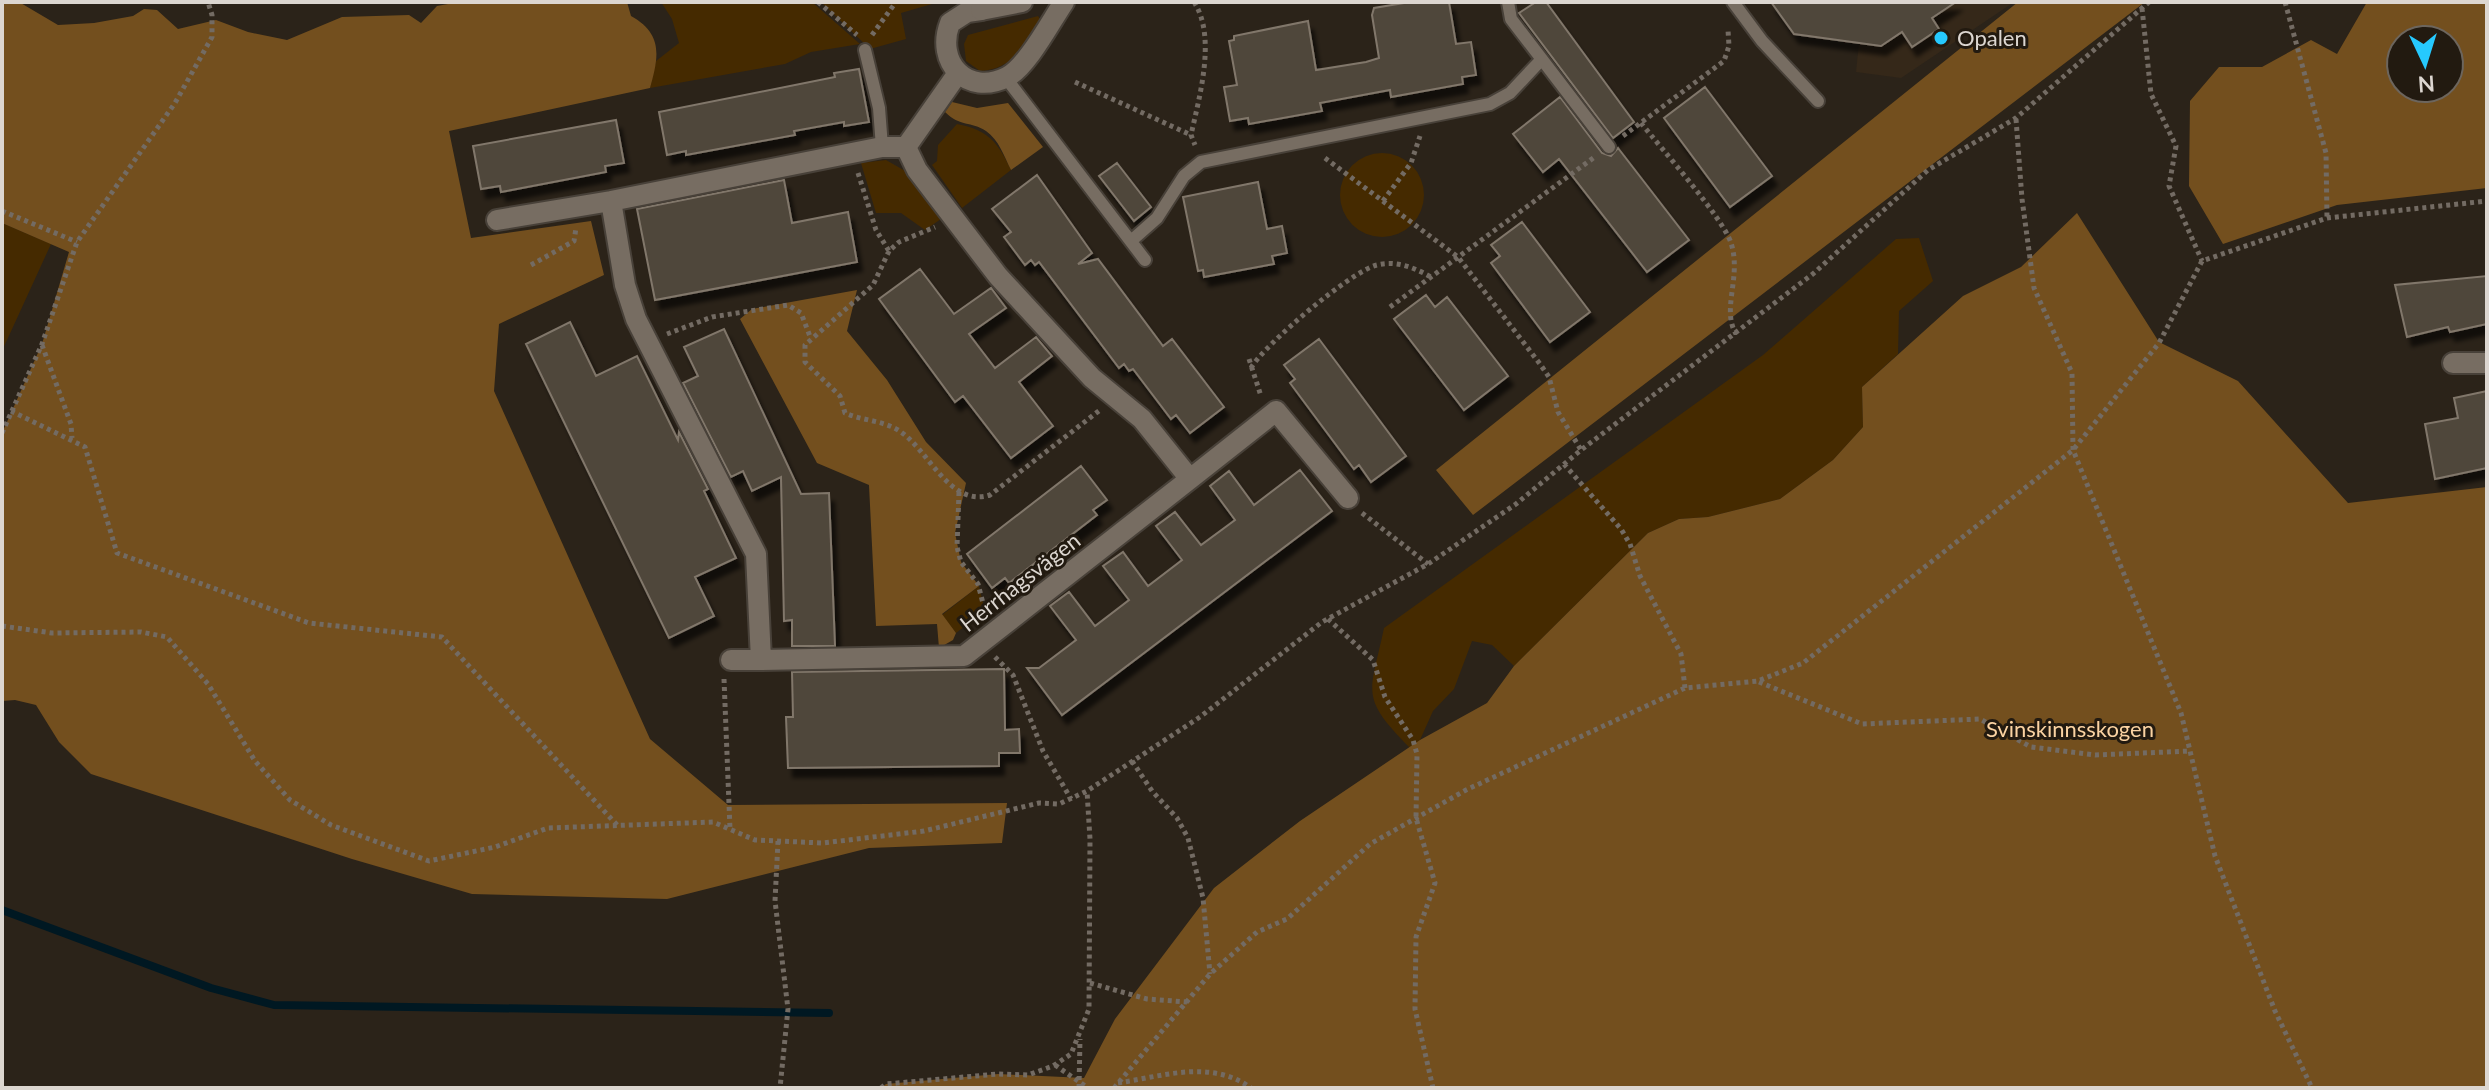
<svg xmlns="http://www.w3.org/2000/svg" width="2489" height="1090" font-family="Lato,sans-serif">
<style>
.built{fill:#352819}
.green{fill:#452a00}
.forest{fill:#734f1e;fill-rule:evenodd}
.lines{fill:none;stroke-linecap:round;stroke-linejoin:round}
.stream{stroke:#001822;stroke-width:8}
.building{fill:#4f463b;stroke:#81776b;stroke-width:2;filter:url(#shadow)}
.service-casing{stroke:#484139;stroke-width:16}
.minor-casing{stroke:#484139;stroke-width:24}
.tertiary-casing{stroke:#484139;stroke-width:24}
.path{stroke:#736b63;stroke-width:5;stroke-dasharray:4 4;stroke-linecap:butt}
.service{stroke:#776d62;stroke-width:12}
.minor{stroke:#776d62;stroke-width:20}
.tertiary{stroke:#776d62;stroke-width:20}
.poi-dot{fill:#26c9fe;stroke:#221a10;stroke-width:3}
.labels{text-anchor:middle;stroke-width:6;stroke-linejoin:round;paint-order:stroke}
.poi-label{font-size:22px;fill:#dcd6d0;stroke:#221a10;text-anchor:start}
.street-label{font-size:22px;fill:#dcd6d0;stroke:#221a10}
.park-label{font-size:22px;fill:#fbd3a2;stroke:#221a10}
</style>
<defs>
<filter id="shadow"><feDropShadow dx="5" dy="9" stdDeviation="2" flood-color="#0009"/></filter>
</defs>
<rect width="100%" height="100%" fill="#2b2319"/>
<path class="built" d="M1956,2H2014L1901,78L1856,72L1859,43L1881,46L1902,32L1910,43L1932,18Z"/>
<path class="green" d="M661,2H812L860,44L811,52L785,64L650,88L656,61L679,43L672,19Z
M821,2H939L901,13L906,39L870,49Z
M1038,16L1041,21C1025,45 1012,70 980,71L966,61L964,44L968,35Z
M957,124C988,130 998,142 1011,170L962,208L932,165L937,161L938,145Z
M1340 195a42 42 0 1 1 84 0a42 42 0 1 1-84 0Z
M886,160L907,172L941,219L925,230L901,213H876L861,163Z
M2,223L51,244L2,351Z
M1919,238L1933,281L1899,311L1898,354L1862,387L1863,427L1833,460L1780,499L1708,517L1679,519L1648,533L1514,666L1492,645L1472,641L1454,689L1433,711L1420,740L1410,748C1359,696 1370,695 1384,628L1763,355L1896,239Z
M979,586L985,611L956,633L942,615Z"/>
<path class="forest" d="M2,2H19L58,25L94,23L133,16L144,9L157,10L178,29L216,20L248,32L287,40L342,17L409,15L421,23L437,6L459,2H627L631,16C663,34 659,56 650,88L449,131L471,238L591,221L604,275L499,324L494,391L650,739L728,805L1007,803L1002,843L869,848L667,899L472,894L352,859L91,774L59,742L36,705L15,700L2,701V433L42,344L69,252L2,223Z
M2018,2H2145L1473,515L1436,470Z
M2367,2H2487V188L2337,205L2223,244L2189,186L2190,101L2219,67H2262L2311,40L2337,54ZM2401,40H2449V88H2401Z
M952,102L977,108L1008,103L1043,147L1011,170C1004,156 999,140 986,131C971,121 960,127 945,112Z
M2077,213L2159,342L2238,381L2348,503L2487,487V1088H881L886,1084L998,1074L1084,1078L1115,1019L1214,888L1300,821L1420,740L1487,703L1514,666L1648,533L1679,519L1708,517L1780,499L1833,460L1863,427L1862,387L1963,296L2021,267Z
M857,290L847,331L887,380L926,442L966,483L955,533L961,562L979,586L942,614L956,633L953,640L939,648L937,624L876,626L869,485L817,463L740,319L752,309Z"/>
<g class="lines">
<path class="stream" d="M2,910L211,988L274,1005L829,1013"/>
</g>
<path class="building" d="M1410,2H1449L1456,44L1471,42L1476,75L1462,77L1463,84L1391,97L1390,90L1320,103L1322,111L1249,124L1248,118L1230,121L1224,87L1237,85L1229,41L1234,40V36L1308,21L1316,70L1366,62L1379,58L1372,15L1374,8Z
M1536,2H1546L1634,122L1613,138L1519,13Z
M1771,2H1956L1932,18L1939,29L1912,47L1902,32L1881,46L1794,34Z
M859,69L869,122L844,126V122L794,131L795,135L686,155V151L667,155L659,112L835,77L834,73Z
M1705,87L1772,176L1730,207L1664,118Z
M1560,97L1602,153L1611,156L1618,148L1689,240L1647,272L1559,159L1543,172L1513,134Z
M616,120L624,163L605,166L606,172L501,192L500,186L481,189L473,146Z
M1117,163L1151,207L1134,221L1099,176Z
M1037,175L1092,253L1078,264L1098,259L1163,346L1172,339L1224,407L1190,433L1176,415L1171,419L1133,369L1129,371L1124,364L1119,368L1039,262L1035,265L1031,260L1025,265L1004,237L1011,232L992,209Z
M784,180L792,223L848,212L857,262L655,300L637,209Z
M1258,182L1267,229L1282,226L1287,253L1272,256L1274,264L1204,277L1203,270L1198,271L1183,197Z
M1522,222L1590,312L1550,342L1491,263L1500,256L1491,245Z
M920,269L954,314L991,288L1006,308L969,334L995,368L1036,337L1052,356L1019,382L1053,426L1011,458L963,396L955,402L879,299Z
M2487,276V324L2450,332L2448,327L2407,337L2395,285Z
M1426,295L1435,307L1447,297L1508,376L1464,410L1394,319Z
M570,322L596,376L637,356L678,440L679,432L708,489L704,491L736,558L695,577L714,616L669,638L526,344Z
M724,329L801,494L829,493L835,646H792V620L784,621L781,477L752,491L743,471L731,477L683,383L698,376L684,347Z
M1319,339L1406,456L1371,482L1359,465L1354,469L1290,383L1295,379L1284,365Z
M2487,391V468L2435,479L2425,424L2458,418L2454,398Z
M1081,466L1107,500L1093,510L1097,515L1009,583L1005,578L992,588L967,554Z
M1300,470L1332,511L1062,715L1027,668H1039L1076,640L1050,606L1069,592L1095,626L1129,600L1103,566L1123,552L1148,586L1182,560L1156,526L1175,512L1201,545L1235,520L1210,486L1229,471L1254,505Z
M1004,669L1005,730L1019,729L1020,753H999V766L788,768L786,717H793L792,672Z"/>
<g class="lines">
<g class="service-casing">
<path id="service" d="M1508,2L1511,19L1609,147
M1733,2L1762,41L1818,101
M865,50L879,108L882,147
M1006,78L1145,260
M1131,241L1157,218L1184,176L1201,162L1490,104L1510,93L1542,59"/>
</g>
<g class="minor-casing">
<path id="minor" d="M981,10L967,12L950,23C935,62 967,97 1007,77C1027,67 1051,21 1064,2
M906,147L917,170L998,276L1092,378L1142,419L1190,479L964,656L761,660L756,554L636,319L625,285L611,201L882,147H906L958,73
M497,220L611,201
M2453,363H2487
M1190,479L1276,411L1348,498
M731,660H761"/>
</g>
<g class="tertiary-casing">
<path id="tertiary" d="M981,10L1022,2"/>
</g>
<path class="path" d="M818,2L857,35
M1194,2C1217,37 1199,98 1191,135L1195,145
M2285,2L2326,153L2327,218
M2142,8L2151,94L2176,146L2169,186L2202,261
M872,35L896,2
M1075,82L1191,135
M2016,119L2022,199L2034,288L2072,373L2073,450L2181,713L2215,856L2275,1011L2312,1088
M1641,123C1661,148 1723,218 1731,243C1742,277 1721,309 1736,334
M1623,136L1724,61L1729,46L1728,30
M1325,158L1458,257L1540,364L1549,377L1558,412L1581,450
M858,173L876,230L889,251L899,242L935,227
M1383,201L1411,163L1420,136
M2,211L77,242
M889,251L873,285L805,345V362L840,396L845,413C863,421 881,420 898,430C928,448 949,508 990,495L1100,410
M531,265L574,241L576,228
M1390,307L1596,156
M667,334L712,317L788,305L801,313L811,339
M42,345L71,424L72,438
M1249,359L1261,396
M1251,368C1264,345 1351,271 1377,265C1396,260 1415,268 1431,277
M11,411L85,447L117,553L309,623L442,637L618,826
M2,433L42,344L77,242L175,103L212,37V15L208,2
M1564,464L1621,529L1630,544L1640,576L1681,654L1685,688
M959,492L957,547L961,562L978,584L985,611
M1362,513L1428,564
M1328,619L1373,660L1385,697L1413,740L1417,754L1416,818L1435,883L1416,937L1415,1009L1433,1088
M2,626L52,633L141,632L167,637L208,684L255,761L290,800L331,825L429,861L495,847L548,828L713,822L755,840L823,843L924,831L1039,803L1059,804L1087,791L1200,717L1322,622L1428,564L1516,504L1581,450L1814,273L1928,170L2016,118L2149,2
M995,657L1013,675L1043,751L1071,799
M724,679L730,829
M1759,682L1862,724L1980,719L2031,747L2095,755L2190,751
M1132,761L1152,791L1177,818L1188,838L1203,898L1210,974
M778,841L775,901L788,1009L780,1088
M1090,983L1147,999L1187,1002
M1055,1065L1088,1088
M1118,1083C1164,1076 1211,1059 1251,1088
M881,1088L886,1084L998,1074L1028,1075L1053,1066L1071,1054L1089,1009L1090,839L1087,791
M1079,1088L1080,1039
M1114,1088L1210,974L1257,932L1287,919L1370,844L1466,790L1685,688L1758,681L1803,663L2073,450L2159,343L2202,261L2327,218L2487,201"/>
<use href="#service" class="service"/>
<use href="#minor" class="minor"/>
<use href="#tertiary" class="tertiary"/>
</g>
<circle class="poi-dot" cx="1941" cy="38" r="8"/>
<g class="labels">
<g class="poi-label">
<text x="1957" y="46">Opalen</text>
</g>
<g class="street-label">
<text transform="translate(1020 582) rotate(-38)" y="8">Herrhagsvägen</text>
</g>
<g class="park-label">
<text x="2070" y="737">Svinskinnsskogen</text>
</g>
</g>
<rect width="2489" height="1090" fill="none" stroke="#dcd6d0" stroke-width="8"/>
<g transform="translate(2425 64) rotate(176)"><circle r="38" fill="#221a10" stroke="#6c655d" stroke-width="2"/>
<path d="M0-6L14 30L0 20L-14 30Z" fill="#26c9fe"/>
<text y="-12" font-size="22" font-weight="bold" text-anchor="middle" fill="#dcd6d0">N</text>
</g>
</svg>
